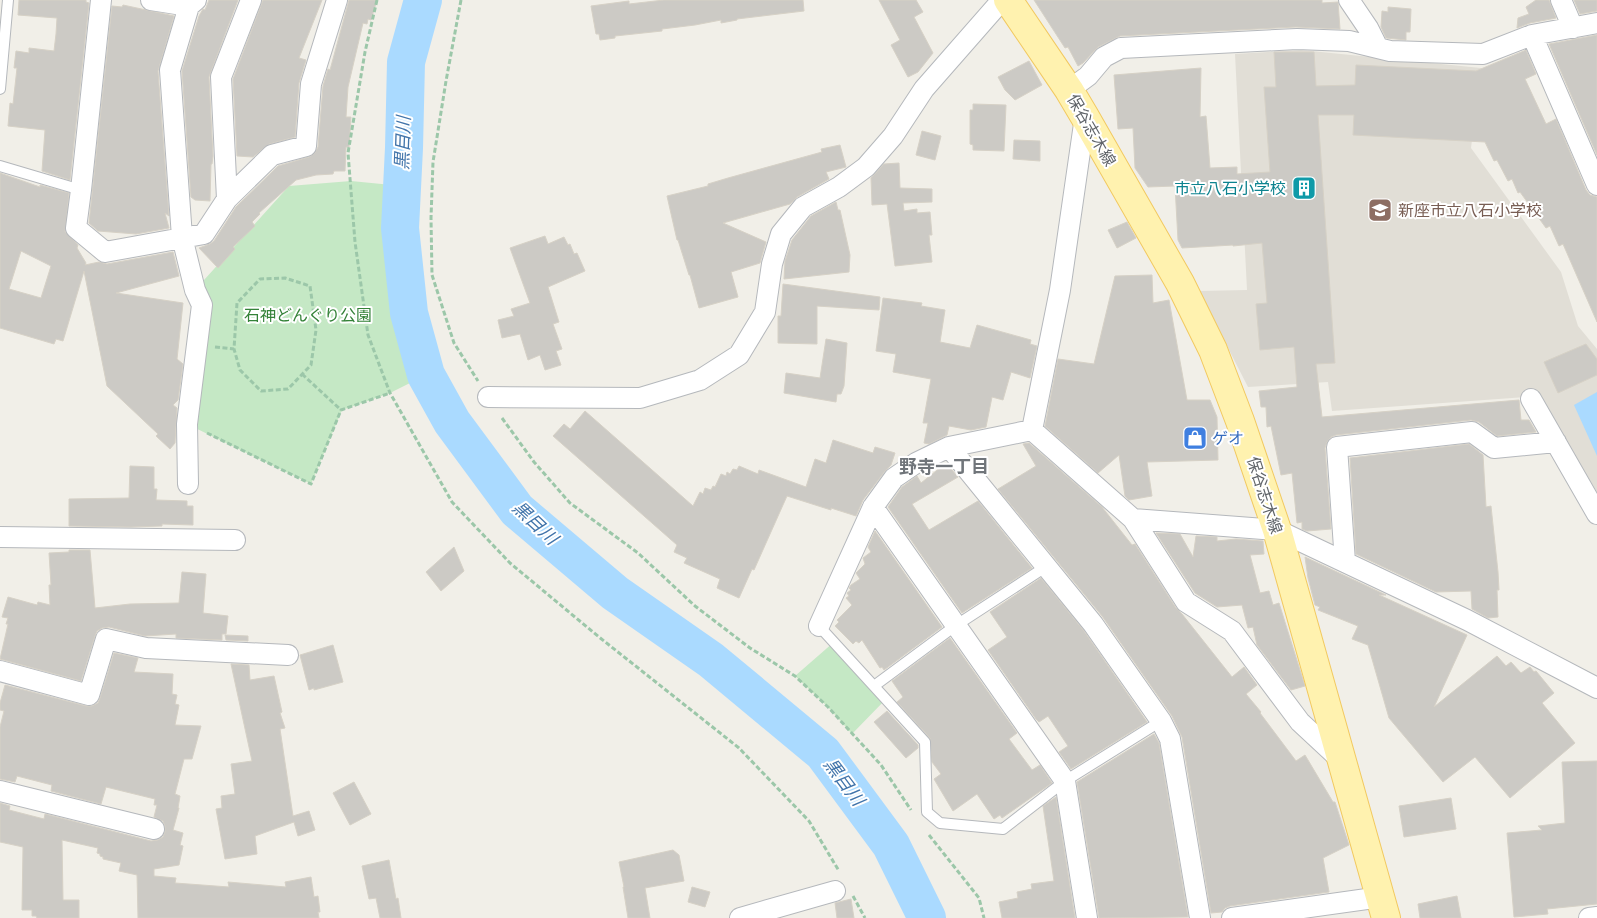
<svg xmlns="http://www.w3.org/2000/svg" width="1597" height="918" font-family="Raleway,'Noto Sans JP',sans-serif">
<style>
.education{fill:#e1ded6}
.green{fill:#c5e8c5}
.water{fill:#aadaff}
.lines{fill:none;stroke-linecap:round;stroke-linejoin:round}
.river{stroke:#aadaff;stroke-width:38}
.building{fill:#cccac5;stroke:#d6d1c6;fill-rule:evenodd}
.lane-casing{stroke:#b5b8bc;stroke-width:12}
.street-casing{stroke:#b5b8bc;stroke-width:22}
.primary-casing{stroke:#f2c960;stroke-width:30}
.path{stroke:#9cc7a9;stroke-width:3;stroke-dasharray:5 2.5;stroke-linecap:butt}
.lane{stroke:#fff;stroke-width:10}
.street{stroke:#fff;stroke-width:20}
.primary{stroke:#fff2af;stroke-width:28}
.labels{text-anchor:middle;stroke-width:4;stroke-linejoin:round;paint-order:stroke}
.street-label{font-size:16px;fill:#5f6368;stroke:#fff}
.culture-label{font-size:16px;fill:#0d838f;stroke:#fff;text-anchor:end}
.education-label{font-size:16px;fill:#785e54;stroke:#fff;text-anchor:start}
.park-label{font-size:16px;fill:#348238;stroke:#fff}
.shop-label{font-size:16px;fill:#366cbe;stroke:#fff;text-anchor:start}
.water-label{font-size:18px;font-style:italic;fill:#4174aa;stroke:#fff}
.neighbourhood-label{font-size:18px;font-weight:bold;fill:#70757a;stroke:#fff}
</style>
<rect width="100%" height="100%" fill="#f1efe8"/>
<path class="education" d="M1301,50L1481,68L1471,148L1561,272L1578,326L1597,349V492L1539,396L1332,411L1328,382L1248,387L1199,291L1247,290L1235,54Z"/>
<path class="green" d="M351,181L402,186L400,228L409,313L426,375L390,393L342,410L311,484L187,424L195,290L289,186Z
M834,642L886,699L852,734L828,707L795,676Z"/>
<path class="water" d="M1597,392V456L1574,405Z"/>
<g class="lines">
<path class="river" d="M423,0L406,62L404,148L400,228L409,313L426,375L452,422L517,510L615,593L711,660L823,753L891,845L927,918"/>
</g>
<path class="building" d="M19,0H86V2L89,3L70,180L42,171L45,130L8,126L10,103L13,104L17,68H14L16,51L29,53V48L54,51L56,34L57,18L18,15Z
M209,0H238L209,77L213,156L212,164H211L210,201L195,200L191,197L182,71L199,16L203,9L205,10Z
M263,0H322L299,58L306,60L299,83L295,137L269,144L253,157L237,156L233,79Z
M349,0H377L371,20L368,19L367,24L363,23L348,87L346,117H351L349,147H346L345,171H334L333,174L316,175L296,180L259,213L260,214L252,222L255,226L233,247L235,249L218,268L199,248L210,244L214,241L236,207L278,166L309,157L315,153L318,147L323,86L328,69L330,70Z
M664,0H803L804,11L737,19V20L721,23V20L695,25L662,29V31L615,36V38L600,40L599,34H596L591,6L629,1V4Z
M879,0H916L923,12L914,17L933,53L918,72L908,77L891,45L900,40Z
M1034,0H1322V3L1338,2L1340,29L1296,27L1120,36L1098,47L1083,63L1078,66L1068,47L1065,48Z
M1536,0H1549L1556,18L1530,23L1517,28L1518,18L1529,14L1526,7Z
M1574,0H1597V11L1580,14Z
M123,5L174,16L158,71L169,216L165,213L169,228L136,234L98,231L89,223L112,6L122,7Z
M1388,7L1411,9L1410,32H1406V40L1386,38L1381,27L1382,11L1388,12Z
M1597,35V155L1549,44Z
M1526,50L1536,74L1525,79L1546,124L1556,119L1586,190L1590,195L1597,197V322L1563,244L1559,246L1550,226L1546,228L1520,192L1518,193L1512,179L1508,181L1497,160L1494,161L1485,142L1353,135L1354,115H1318L1335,363L1316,364L1322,417L1519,400L1521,420H1529L1536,432L1497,436L1479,422L1471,420L1336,435L1331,437L1327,442L1325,448L1331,529L1307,531L1302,529V522L1297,523L1292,473L1281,475L1271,426L1267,427L1266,407H1261L1259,391L1297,387L1294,347L1260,350L1256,304L1267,303L1262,243L1233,246V245L1182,248L1178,240L1175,186L1148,187L1135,168L1133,128L1118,129L1114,75L1201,68L1200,117L1206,116L1210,168L1237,167V174L1270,172L1264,87H1276L1274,52H1314L1316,86L1355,85L1356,65L1476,71Z
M1029,61L1042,85L1015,100L1005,90L998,77Z
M973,104L1006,105L1004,151L973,150V145L970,144V110H973Z
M922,131L941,136L935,160L916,155Z
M1014,140L1040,141V161L1013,159Z
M840,145L846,167L826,172L829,179L797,197L790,204L723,223L766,242L760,263L731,272L738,297L699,308L690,275H689L678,240H677L667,196L708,186V184L728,178L822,152L821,149Z
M899,163L900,188L932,189V202L903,203L904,211L917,209V213L930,212L932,235H929L932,262L895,266L887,204L872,205L871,178L884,164Z
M0,173L40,187V185L69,193L65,232L78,245L77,248L86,263L85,265L99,262L107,264L173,252L179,276L116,293L183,303L177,359L183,364L178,400L173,405L177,408L175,443L170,449L156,436L158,434L107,386L84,271L63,341L56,339L54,344L0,328ZM21,251L51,266L41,298L9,289Z
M836,202L838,210H840L850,255L849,272L784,279L785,261L792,240L811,216Z
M1127,222L1136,238L1117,248L1108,230Z
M545,236L548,244L564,237L568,245L570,244L574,254L577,253L585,271L548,287L559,322L553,324L562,349L556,351L561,365L545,370L540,355L528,360L520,334L502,338L498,320L514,316L511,309L530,303L510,248Z
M1152,275L1153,303L1169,300L1187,400H1210L1217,417L1218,460L1147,462L1152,496L1129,500L1125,496L1119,455L1098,473L1045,426L1058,359L1094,364L1115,276Z
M783,284L880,297L879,310L817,306V344L778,343V316H781Z
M883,298L922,303L921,306L945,310L940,342L970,348L977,325L1031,340L1030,344L1037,346L1030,378L1011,372L1003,400L992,397L986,427L971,430L949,426L947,435L929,444L924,443L928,423H923L931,379L893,372L896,354L876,351Z
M826,339L847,343L844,386L841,394H837L836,402L784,393L786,373L820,378Z
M1586,344L1597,359V375L1558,393L1544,362Z
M585,411L693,506L700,492L703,494L705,488L711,490L713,486L715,487L721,474L726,476L727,472L730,474L733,469L737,470L739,466L758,474L759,470L806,487L815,459L826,463L833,440L873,453L875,447L895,453L891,465L885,471L863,500L856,516L831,508V510L787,496L754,570L752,569L739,598L717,588L720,579L684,563L687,558L674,552L677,545L553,436L564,424L570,429Z
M1029,443L1102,507L1132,545L1135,544L1176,608L1182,614L1232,677L1244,667L1257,685L1246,694L1261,712L1260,713L1296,761L1305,755L1333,802H1335L1349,845L1323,858L1329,892L1230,906L1225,908L1222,912L1211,913L1182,737L1172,716L1102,616L998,489L1036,466L1023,444Z
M1469,444L1483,455L1486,507L1491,506L1498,572L1499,590H1497L1498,617L1488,618L1472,609L1471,591L1436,592L1356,554L1350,458Z
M946,463L958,477L912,504L929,530L978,501L1032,568L962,613L888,507L902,487L917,476L921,483Z
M130,466L154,467V489H157L156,500L187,501V506H193V525L162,524V526L131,527L69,526V499L129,498Z
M875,531L942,627L884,670L882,667L880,668L862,640L859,643L856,641L853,644L835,626L839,622L837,620L852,605L846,598L849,596L847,593L851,590L849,588L851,585L860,579L856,573L865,564L863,558L871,552L868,547Z
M1156,533L1180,534L1193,557L1196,536L1217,537V541L1236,539L1263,541L1264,554L1250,555L1260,593L1269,591L1273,605L1279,603L1305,686L1291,690L1257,645L1253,627L1248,628L1242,605L1217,607L1195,593Z
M454,547L464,571L441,591L426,572Z
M69,550H90L95,608L130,604L179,603L182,572L206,574L203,613L228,616L226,634H222V640L176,638V634L145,636L109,627L102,628L97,631L95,636L81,681L0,659L8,624H6L8,618L2,617L8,597L37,605L38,602L50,605L49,585H51L49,553L69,552Z
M1305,557L1386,595H1379L1467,635L1434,707L1497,656L1506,666L1511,662L1521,673L1530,667L1534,672L1536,671L1554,693L1542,703L1575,743L1510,798L1475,757L1443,782L1389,718L1368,645L1352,639L1358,626L1318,610L1320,607L1315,605L1308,578Z
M1041,578L1084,631L1147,722L1071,769L1059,752L1068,746L1048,716L1039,722L1036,719L988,650L1007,637L990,612Z
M225,635L248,636V641L226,640Z
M950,638L1017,733L1009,739L1032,770L1040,765L1052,783L1002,818L1000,815L994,819L977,794L953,811L934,779L941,774L932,762L930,738L897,702L903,697L892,681Z
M333,645L343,682L314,690V688L309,690L300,655Z
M114,653L138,658L134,672L173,674L172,694L177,695L175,704L179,705L175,725L201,726L192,759H184L175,794L180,796L178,808H179L173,830L183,833L180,845L183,846L179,865L154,869V876L176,878L175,883L229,887L228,882L286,887L285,882L311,877L314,897L318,896L320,912H318L319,918H138L137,875L119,871L121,863L103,859V857L100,856V854L97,853L98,848L62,840L63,900H79V918H37L36,916H32V910H22L23,847L0,842V803L10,806L9,810L44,819L45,814L151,841L158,840L163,837L165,832V826L163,821L154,817L157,805H154L155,799L106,787L101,804L51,791L52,785L17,776L15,782L0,779V727L4,711L0,710V703L5,685L86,706H92L98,703L100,698Z
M231,664L249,665L250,680L274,676L282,712L280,713L285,728L280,729L293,816L309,811L315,830L298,836L294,822L255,836L257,854L225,859L216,809L222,808L221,796L235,794L231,764L252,761Z
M887,711L918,745V748L906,758L874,722Z
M1154,734L1159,743L1188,917L1099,918L1077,782Z
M1597,761V904L1547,909L1548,914L1514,917L1507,833L1542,830L1538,826L1565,823L1562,762Z
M354,782L371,814L350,825L333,793Z
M1056,797L1075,918H1002L999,902L1018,898L1017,892L1032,889L1031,884L1054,881L1043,806Z
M1451,798L1456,829L1404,837L1399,806Z
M673,850L679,855L684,881L645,888L650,918H628L623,887H624L619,862Z
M389,860L396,899L398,898L401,918H380L376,898L369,899L362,866Z
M692,887L710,892L705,907L688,902Z
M1457,896L1461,918H1420L1418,904Z
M851,899L854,918H837L835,903Z"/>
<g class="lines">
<g class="lane-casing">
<path id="lane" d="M0,89L8,0
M0,166L81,190
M819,626L925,742L927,812L940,823L1003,829L1065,781L1161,721
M874,686L955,626L1047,566"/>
</g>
<g class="street-casing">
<path id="street" d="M101,0L81,190L76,228L105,252L204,234L227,199L272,155L306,146L311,84L337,0
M151,0L189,6
M1349,0L1368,28L1378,48
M1561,0L1573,28
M1532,35L1597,185
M1069,90L1088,76L1104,57L1121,48L1297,39L1349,41L1390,51L1483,54L1532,35L1597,23
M227,199L221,77L251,0
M488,397L640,398L700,380L739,355L765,312L772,264L781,234L803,207L839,187L866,167L893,136L924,89L1002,0
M1531,399L1597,514
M1032,430L1060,290L1085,117
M949,447L1093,624L1161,721L1170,739L1200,918
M188,484L187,424L202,305L195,290L182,237L170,70L189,6L196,0
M873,507L1065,781L1087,918
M1133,519L1277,530L1467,620L1597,688
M0,537L235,540
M1345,562L1337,447L1472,432L1494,448L1556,442
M819,626L873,507L894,478L916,463L949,447L1032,430L1133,519L1186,602L1232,631L1300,722L1342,761
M0,671L89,695L106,639L146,648L288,655
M0,791L154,829
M740,918L835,891
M1232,918L1381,897
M1589,918L1597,917"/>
</g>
<g class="primary-casing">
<path id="primary" d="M1008,0L1069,90L1085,117L1180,283L1213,350L1240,421L1277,530L1386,918"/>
</g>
<path class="path" d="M377,0L365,52L348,153L355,242L368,335L390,393L452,502L510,563L599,637L739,748L809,821L839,871
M461,0L446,81L433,162L431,218L432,275L454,343L478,381
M215,347L234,349L237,303L260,279L285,278L310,286L316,330L311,365L288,389L261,391L240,370L234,349
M302,374L341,410
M502,418L534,462L570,503L638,553L695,606L750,648L795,676L828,707L881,765L911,810
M207,433L311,484L341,410L390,393
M929,835L979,898L984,918
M853,896L865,918"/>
<use href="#lane" class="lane"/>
<use href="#street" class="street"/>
<use href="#primary" class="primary"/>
</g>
<defs>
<g id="building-square" transform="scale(1.25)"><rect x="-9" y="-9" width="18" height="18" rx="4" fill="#0f9aa8" stroke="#fff"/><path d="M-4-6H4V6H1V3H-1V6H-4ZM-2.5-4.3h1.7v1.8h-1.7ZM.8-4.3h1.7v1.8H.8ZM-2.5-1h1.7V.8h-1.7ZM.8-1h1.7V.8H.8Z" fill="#fff"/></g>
<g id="school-square" transform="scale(1.25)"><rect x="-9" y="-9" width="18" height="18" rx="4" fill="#8d6e63" stroke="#fff"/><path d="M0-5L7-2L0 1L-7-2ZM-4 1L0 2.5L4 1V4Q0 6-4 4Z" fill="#fff"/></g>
<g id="shop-square" transform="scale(1.25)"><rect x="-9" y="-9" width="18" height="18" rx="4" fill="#3f7fe0" stroke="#fff"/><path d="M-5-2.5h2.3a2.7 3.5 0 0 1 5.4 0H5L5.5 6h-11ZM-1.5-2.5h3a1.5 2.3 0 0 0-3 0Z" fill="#fff"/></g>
</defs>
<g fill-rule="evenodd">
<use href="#building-square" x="1304" y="188"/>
<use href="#school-square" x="1380" y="210"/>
<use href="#shop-square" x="1195" y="438"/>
</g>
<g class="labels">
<g class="street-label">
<text transform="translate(1092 130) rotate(60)" y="6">保谷志木線</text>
<text transform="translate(1265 495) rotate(72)" y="6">保谷志木線</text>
</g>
<g class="culture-label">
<text x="1286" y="194">市立八石小学校</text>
</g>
<g class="education-label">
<text x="1398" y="216">新座市立八石小学校</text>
</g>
<g class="park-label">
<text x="308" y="321">石神どんぐり公園</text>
</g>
<g class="shop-label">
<text x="1212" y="444">ゲオ</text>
</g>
<g class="water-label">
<text transform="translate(403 143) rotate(-88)" y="6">黒目川</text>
<text transform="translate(535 523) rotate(43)" y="6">黒目川</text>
<text transform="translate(844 782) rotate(53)" y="6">黒目川</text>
</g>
<g class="neighbourhood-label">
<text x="944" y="473">野寺一丁目</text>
</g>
</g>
</svg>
